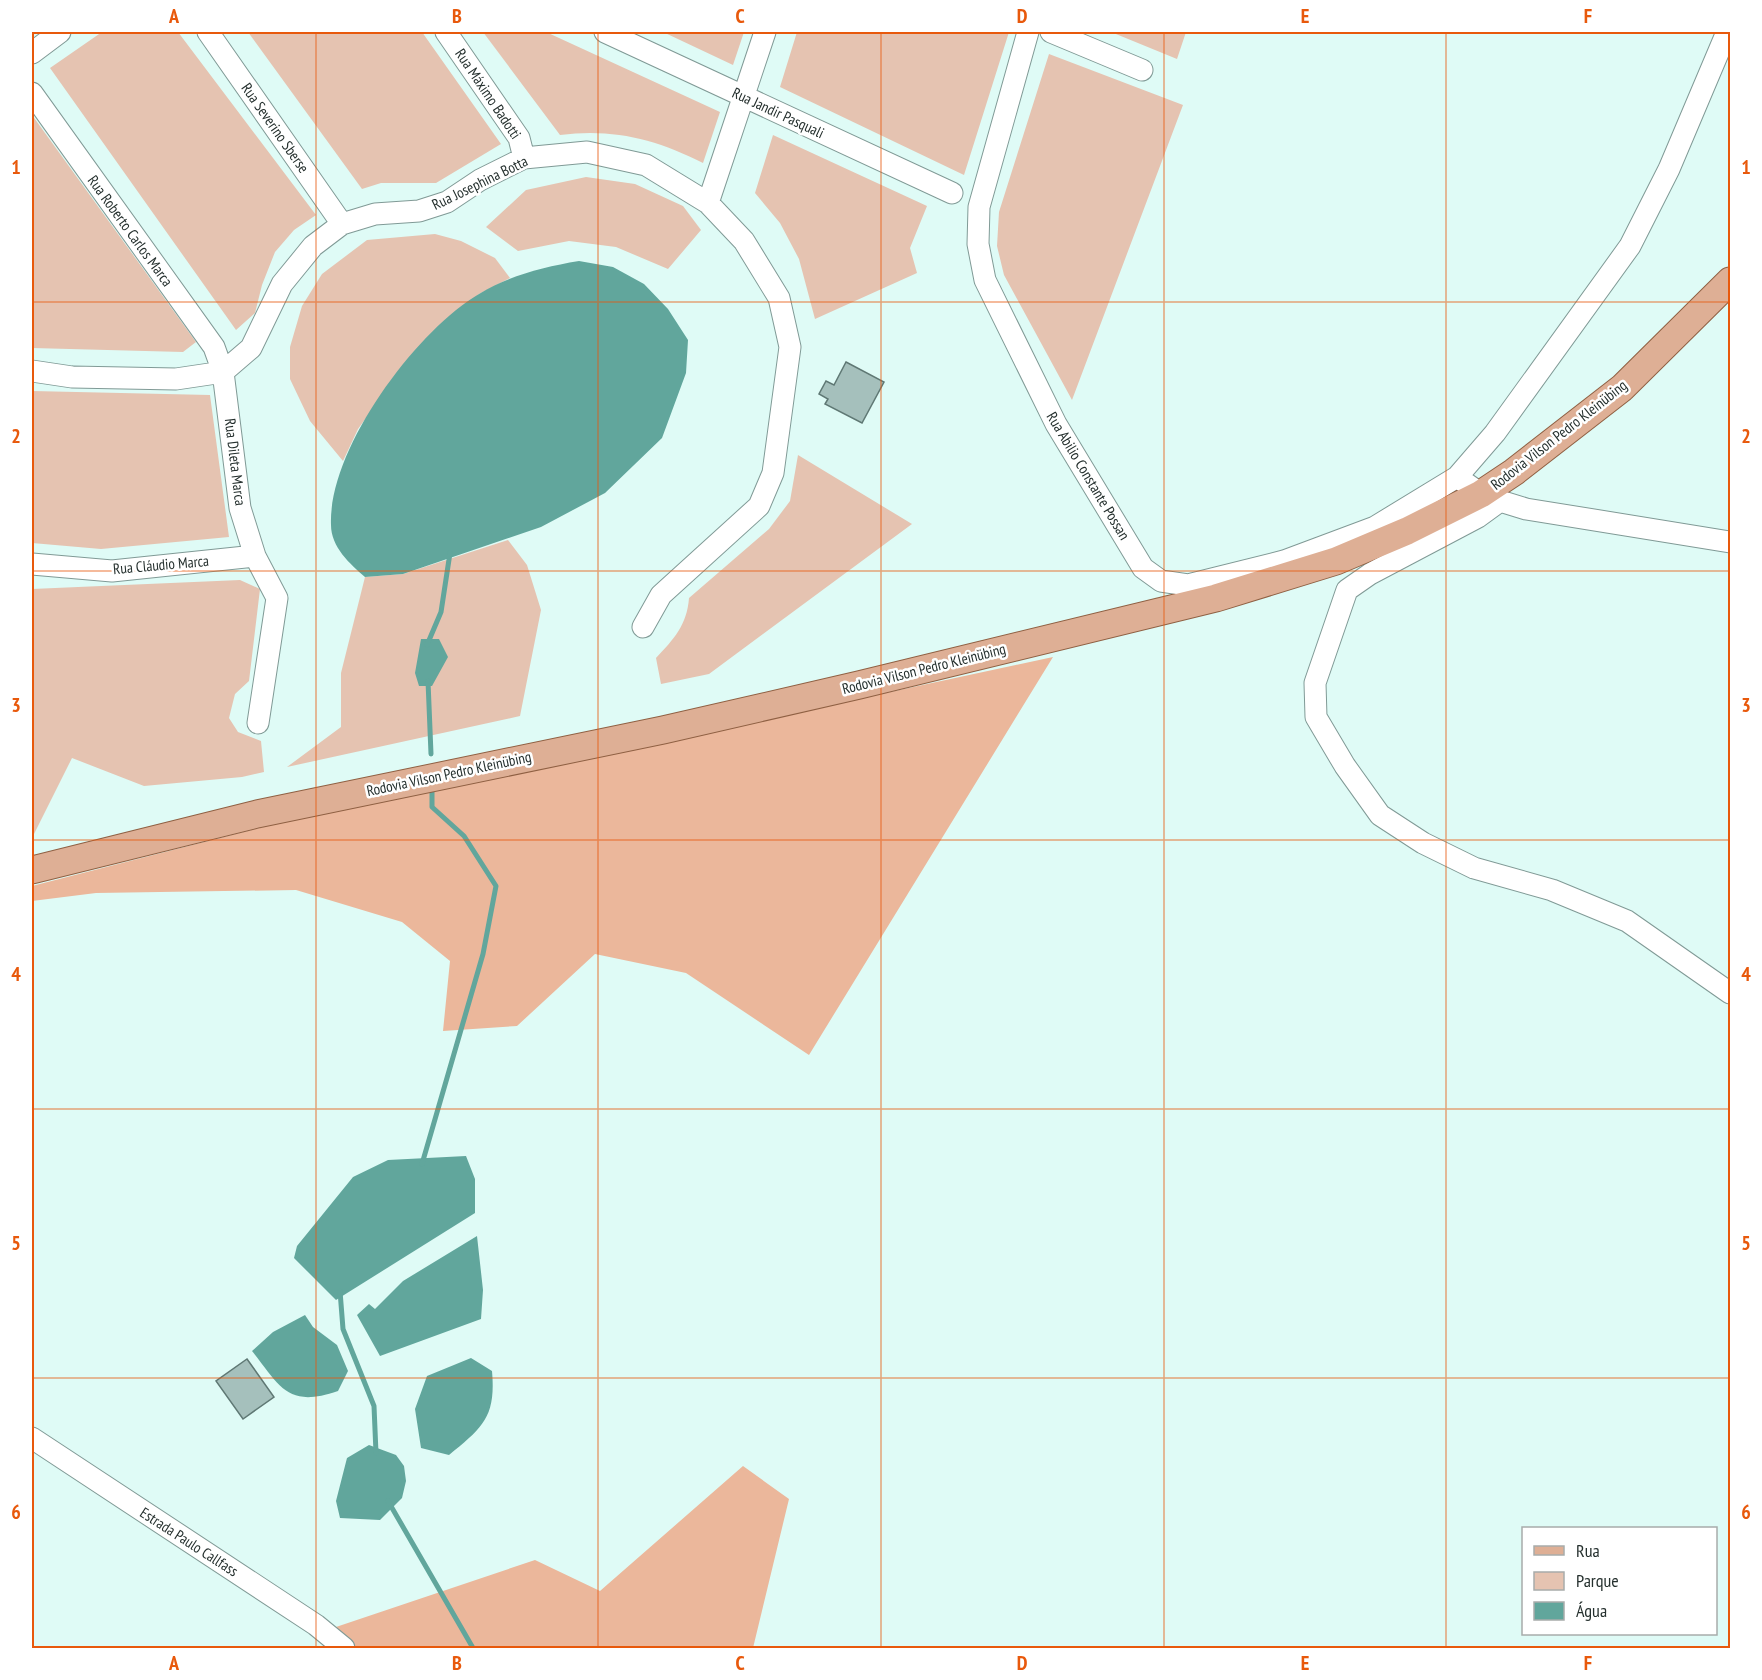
<svg xmlns="http://www.w3.org/2000/svg" width="1762" height="1680" font-family="'PT Sans Narrow',sans-serif">
<style>
.green{fill:#e5c3b1}
.forest{fill:#ebb79b}
.water{fill:#61a69c}
.lines{fill:none;stroke-linecap:round;stroke-linejoin:round}
.stream{stroke:#61a69c;stroke-width:5}
.building{fill:#a5c0bc;stroke:#5f7874;stroke-width:1.5}
.minor-casing{stroke:#809a96;stroke-width:23}
.major-casing{stroke:#8f6043;stroke-width:29}
.minor{stroke:#fff;stroke-width:21}
.major{stroke:#deaf95;stroke-width:27}
.grid{fill:none;stroke:#e8590c;stroke-width:1.5;stroke-opacity:0.55}
.labels{text-anchor:middle;stroke-width:5;stroke-linejoin:round;paint-order:stroke}
.street-label{font-size:15px;fill:#25302e;stroke:#fff}
.neatline{fill:none;stroke:#e8590c;stroke-width:2}
.grid-label{font-size:20px;text-anchor:middle;font-weight:bold;fill:#e8590c}
</style>
<rect width="100%" height="100%" fill="#dffbf6"/>
<path class="green" d="M102,32H178L316,215L294,230L275,252L262,285L255,313L236,330L50,68Z
M248,32H422L501,144L436,183H381L362,189Z
M483,32H546L720,112L703,163C656,139 612,128 560,135Z
M663,32H744L733,65Z
M797,32H1009L964,175L780,87Z
M1111,32H1186L1177,59Z
M1049,54L1183,105L1072,400L1004,275L997,246L999,212Z
M32,115L196,342L183,352L32,348Z
M773,135L927,206L910,248L917,273L815,319L799,259L780,223L755,193Z
M586,177L635,184L683,206L701,230L668,269L616,247L569,241L518,251L486,227L526,190Z
M435,234L461,241L495,258L510,278L479,294L402,368L358,429L343,461L310,421L290,379V347L302,306L322,274L367,240Z
M32,391L210,395L229,537L101,549L32,543Z
M798,455L912,524L709,674L661,684L656,658C674,639 687,625 689,598L769,529L790,501Z
M508,540L527,565L541,610L520,716L287,767L341,727V673L365,577L403,574Z
M240,580L260,589L249,681L235,694L229,718L238,732L261,741L264,772L242,777L144,786L72,758L32,838V589Z"/>
<path class="forest" d="M1053,657L809,1055L686,973L595,954L517,1026L443,1031L450,961L402,922L296,890L96,893L32,901V886L267,826Z
M743,1466L789,1499L753,1648H357L333,1628L535,1560L600,1591Z"/>
<path class="water" d="M579,261L613,267L644,284L668,309L688,340L686,373L662,438L605,493L541,527L403,574L365,577C350,564 331,547 331,525C328,449 416,331 479,294C511,275 543,267 579,261Z
M421,639H439L448,657L432,686H419L415,673Z
M466,1156L475,1179V1213L336,1300L294,1258L297,1246L353,1177L388,1160Z
M477,1236L483,1290L481,1319L380,1356L357,1315L369,1304L375,1309L403,1281Z
M305,1315L313,1327L337,1345L348,1371L338,1391C288,1408 281,1388 252,1351L273,1332Z
M471,1358L492,1371C496,1417 483,1427 449,1455L421,1448L415,1409L427,1376Z
M369,1445L396,1455L404,1466L406,1481L402,1498L380,1520L340,1518L336,1501L347,1458Z"/>
<g class="lines">
<path class="stream" d="M427,645L441,612L450,553
M428,681L431,754
M422,1164L483,954L496,886L464,836L432,807V787
M340,1291L343,1329L374,1406L376,1453
M388,1501L473,1648"/>
</g>
<path class="building" d="M846,362L884,382L862,423L825,404L828,399L819,394L826,381L834,385Z
M247,1359L274,1397L243,1419L216,1381Z"/>
<g class="lines">
<g class="minor-casing">
<path id="minor" d="M208,32L342,224
M446,32L519,138L524,158
M605,32L952,193
M1028,32L979,207L978,244L985,280L1056,424L1143,568L1161,581L1188,585L1284,561L1375,527L1457,477L1481,494L1494,499
M1051,32L1142,70
M32,53L60,32
M32,93L214,347L223,372L240,508L255,556L277,598L258,723
M708,203L765,32
M32,371L72,377L176,379L223,372L251,348L282,284L313,246L342,224L375,214L419,211L447,202L480,180L524,158L587,152L646,165L708,203L744,241L779,298L790,347L773,473L759,506L661,595L643,627
M1457,477L1495,433L1630,246L1669,169L1727,32
M1730,542L1526,509L1500,501L1478,517L1370,574L1347,590L1315,683L1316,717L1345,766L1380,815L1423,843L1474,868L1552,890L1627,921L1730,993
M32,564L112,571L255,556
M32,1438L316,1625L344,1648"/>
</g>
<g class="major-casing">
<path id="major" d="M32,870L257,814L663,730L859,685L1216,598L1336,561L1407,531L1481,494L1514,472L1622,388L1730,281"/>
</g>
<use href="#minor" class="minor"/>
<use href="#major" class="major"/>
</g>
<path class="grid" d="M316,32V1648M598,32V1648M881,32V1648M1164,32V1648M1446,32V1648M32,302H1730M32,571H1730M32,840H1730M32,1109H1730M32,1378H1730"/>
<g class="labels">
<g class="street-label">
<text transform="translate(488 94) rotate(56)" y="5">Rua Máximo Badotti</text>
<text transform="translate(778 113) rotate(25)" y="5">Rua Jandir Pasquali</text>
<text transform="translate(275 128) rotate(55)" y="5">Rua Severino Sberse</text>
<text transform="translate(480 183) rotate(-26)" y="5">Rua Josephina Botta</text>
<text transform="translate(130 231) rotate(54)" y="5">Rua Roberto Carlos Marca</text>
<text transform="translate(1559 435) rotate(-38)" y="5">Rodovia Vilson Pedro Kleinübing</text>
<text transform="translate(235 462) rotate(83)" y="5">Rua Dileta Marca</text>
<text transform="translate(1088 476) rotate(59)" y="5">Rua Abilio Constante Possan</text>
<text transform="translate(161 565) rotate(-5)" y="5">Rua Cláudio Marca</text>
<text transform="translate(924 669) rotate(-14)" y="5">Rodovia Vilson Pedro Kleinübing</text>
<text transform="translate(449 774) rotate(-12)" y="5">Rodovia Vilson Pedro Kleinübing</text>
<text transform="translate(189 1542) rotate(33)" y="5">Estrada Paulo Callfass</text>
</g>
</g>
<rect width="1762" height="1680" fill="none" stroke="#ffffff" stroke-width="66"/>
<rect x="1522" y="1527" width="195" height="108" fill="#ffffff" stroke="#a8acab" stroke-width="1.5"/>
<rect x="1534" y="1546" width="30" height="9" fill="#deaf95" stroke="#a8acab" stroke-width="1.5"/>
<text x="1576" y="1557" font-size="18" fill="#25302e">Rua</text>
<rect x="1534" y="1572" width="30" height="18" fill="#e5c3b1" stroke="#a8acab" stroke-width="1.5"/>
<text x="1576" y="1587" font-size="18" fill="#25302e">Parque</text>
<rect x="1534" y="1602" width="30" height="18" fill="#61a69c" stroke="#a8acab" stroke-width="1.5"/>
<text x="1576" y="1617" font-size="18" fill="#25302e">Água</text>
<rect x="33" y="33" width="1696" height="1614" class="neatline"/>
<g class="grid-label">
<text x="174" y="23">A</text>
<text x="457" y="23">B</text>
<text x="740" y="23">C</text>
<text x="1022" y="23">D</text>
<text x="1305" y="23">E</text>
<text x="1588" y="23">F</text>
<text x="16" y="174">1</text>
<text x="1746" y="174">1</text>
<text x="16" y="443">2</text>
<text x="1746" y="443">2</text>
<text x="16" y="712">3</text>
<text x="1746" y="712">3</text>
<text x="16" y="981">4</text>
<text x="1746" y="981">4</text>
<text x="16" y="1250">5</text>
<text x="1746" y="1250">5</text>
<text x="16" y="1519">6</text>
<text x="1746" y="1519">6</text>
<text x="174" y="1670">A</text>
<text x="457" y="1670">B</text>
<text x="740" y="1670">C</text>
<text x="1022" y="1670">D</text>
<text x="1305" y="1670">E</text>
<text x="1588" y="1670">F</text>
</g>
</svg>
